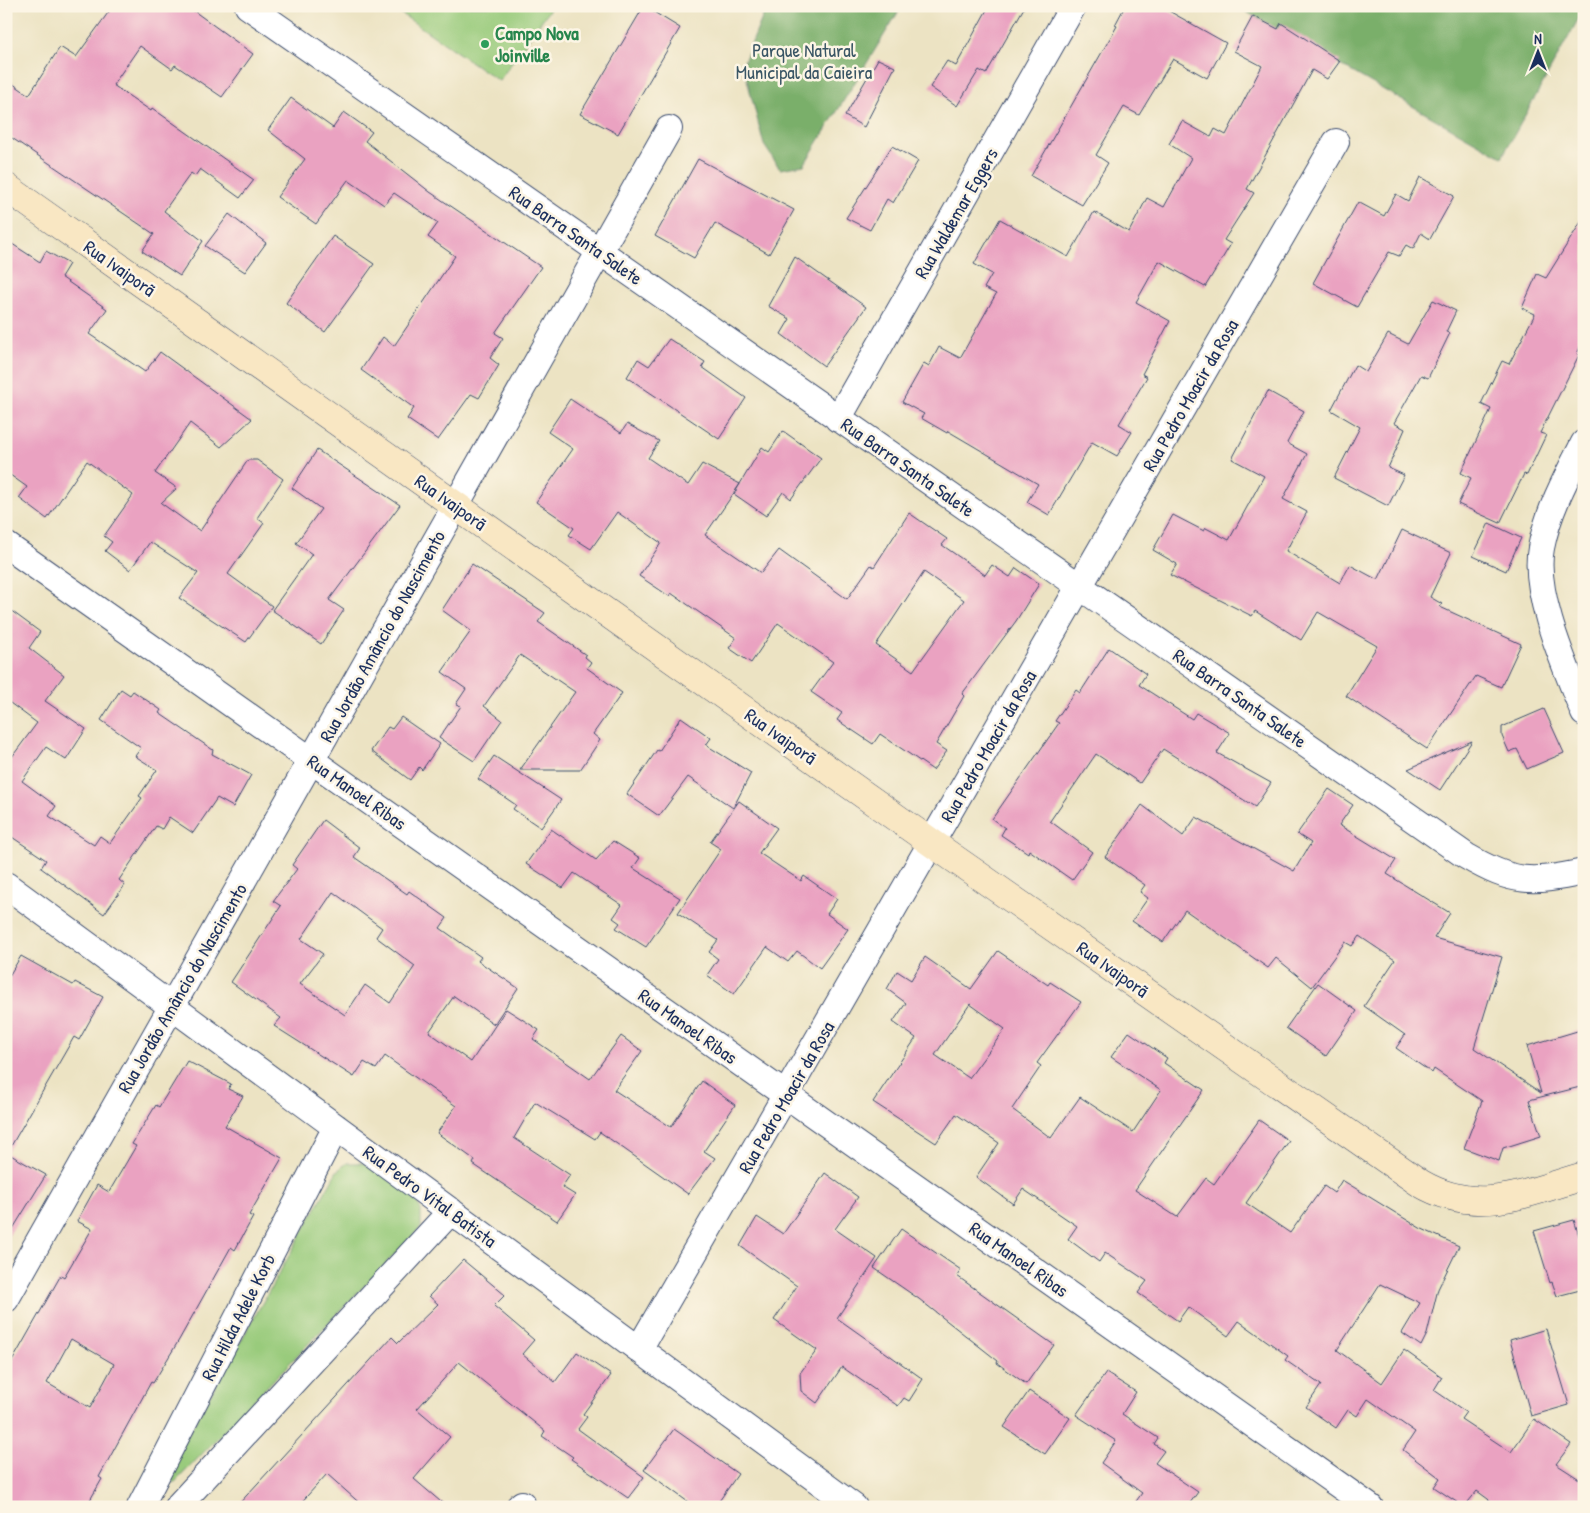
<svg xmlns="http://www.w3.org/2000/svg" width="1590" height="1513" font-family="'Patrick Hand',sans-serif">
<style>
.green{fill:#99cb7b;stroke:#5a7d6c}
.forest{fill:#7aaf6b;stroke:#4a6f64}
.building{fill:#eaa2c1;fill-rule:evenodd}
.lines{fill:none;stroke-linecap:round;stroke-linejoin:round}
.street-casing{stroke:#3a4a6d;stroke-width:28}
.secondary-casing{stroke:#3a4a6d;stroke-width:29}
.street{stroke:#fff;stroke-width:26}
.secondary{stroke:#f9e7c3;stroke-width:28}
.leisure-dot{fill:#2e9e5b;stroke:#fcf5e5;stroke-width:2}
.labels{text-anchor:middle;stroke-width:5;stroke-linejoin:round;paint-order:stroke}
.leisure-label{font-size:19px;font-weight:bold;fill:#27864d;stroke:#fcf5e5;text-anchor:start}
.park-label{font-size:19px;fill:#3a5665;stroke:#fcf5e5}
.street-label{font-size:19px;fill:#1b2f5e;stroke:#fcf5e5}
</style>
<rect width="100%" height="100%" fill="#fcf5e5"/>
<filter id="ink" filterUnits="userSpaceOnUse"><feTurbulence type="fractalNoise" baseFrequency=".02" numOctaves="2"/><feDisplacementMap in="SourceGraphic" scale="10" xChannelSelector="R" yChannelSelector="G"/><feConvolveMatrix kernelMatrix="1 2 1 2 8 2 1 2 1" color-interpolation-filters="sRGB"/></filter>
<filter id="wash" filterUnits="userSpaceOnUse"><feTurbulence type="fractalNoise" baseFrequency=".0096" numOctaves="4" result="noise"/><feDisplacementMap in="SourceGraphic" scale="20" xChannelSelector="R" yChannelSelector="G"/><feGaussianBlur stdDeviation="1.12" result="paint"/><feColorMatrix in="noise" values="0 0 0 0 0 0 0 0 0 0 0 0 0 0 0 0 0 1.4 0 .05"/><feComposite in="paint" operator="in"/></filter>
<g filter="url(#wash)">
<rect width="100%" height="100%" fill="#ece3c3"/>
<path class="green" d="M390,6H552L499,81Z
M347,1163H363L414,1196L421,1210V1227L175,1482H167L165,1475L337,1171Z"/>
<path class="forest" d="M767,6H902L804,165L780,169L764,145L743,64Z
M1236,6H1584V9L1502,157Z"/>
<g id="blocks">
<path class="building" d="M113,6H187L253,54L222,97L175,65L172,69L140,46L113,85L151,111L152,108L254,180L240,198L200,169L195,176L191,173L164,211L203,241L180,276L142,251L154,234L6,134V79L29,95L60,47L76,57Z
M644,6L680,28L618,134L580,114Z
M989,6H1025L986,74L979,70L957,106L930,87L947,61L956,66Z
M1125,6H1160L1226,43L1207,78L1173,59L1139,115L1124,107L1096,155L1108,163L1082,205L1031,176L1117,26L1115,25Z
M1253,16L1278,29L1281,23L1340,61L1327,79L1312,70L1247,189L1254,193L1224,240L1231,244L1205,287L1159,261L1136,302L1170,321L1142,374L1147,377L1119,424L1132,432L1117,456L1092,442L1049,515L1027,502L1038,484L948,431L947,433L921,418L924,414L902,402L924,363L929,366L939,347L960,358L996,294L984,288L992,274L974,264L1000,219L1068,257L1094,212L1129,232L1147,198L1164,207L1191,158L1169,144L1182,121L1211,137L1215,129L1226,135L1262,66L1234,51Z
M878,59L895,67L864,127L845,116Z
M291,98L333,128L344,112L372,132L365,141L430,192L541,267L495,333L503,338L490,358L499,365L479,398L471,394L438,440L407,419L414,408L361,370L383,337L394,346L455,256L428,237L438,223L394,193L384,205L348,180L316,224L277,197L305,159L268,130Z
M892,146L918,161L893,203L887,199L870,230L846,218Z
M698,159L794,210L769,254L715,223L694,258L655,236Z
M1420,177L1454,196L1430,239L1421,233L1413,249L1406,245L1399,256L1389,252L1357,307L1313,283L1358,202L1384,216L1396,194L1408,201Z
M229,214L266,243L245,272L205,246Z
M1584,217V338L1577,354L1579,355L1540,433L1546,435L1527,475L1524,474L1500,523L1458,504L1471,478L1461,473L1491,409L1481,404L1502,361L1509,364L1535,314L1522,308L1537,274L1546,278Z
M333,236L374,264L325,332L286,303Z
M6,240L40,262L46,251L69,264L61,277L107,309L89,334L145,372L160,352L252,419L221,447L190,423L155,473L177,488L161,503L200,531L248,460H257L283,479L257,518L264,523L228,574L272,606L246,642L179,598L198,573L150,542L130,570L105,551L112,542L104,536L133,495L87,461L47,519L19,498L27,487L6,472Z
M795,257L866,307L824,366L781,334L790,319L768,306Z
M1433,300L1456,311L1446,332L1450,333L1428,378L1421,375L1394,423L1405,429L1388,468L1404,475L1388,506L1334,478L1360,427L1331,410L1355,365L1366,372L1388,334L1408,344Z
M669,339L705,362L702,367L746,398L719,439L627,377L638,359L649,366Z
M1268,391L1304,411L1287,443L1307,454L1283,499L1307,512L1286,551L1340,583L1350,565L1378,580L1402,530L1451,553L1430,597L1442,604L1440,607L1521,644L1501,687L1476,676L1427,749L1346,696L1377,646L1318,612L1301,640L1255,611L1252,616L1170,575L1177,564L1153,550L1173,515L1204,531L1206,528L1229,540L1264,476L1232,459Z
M570,399L621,433L627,424L659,441L648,458L688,485L702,464L740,484L705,535L761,573L779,550L847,599L871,565L874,567L909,513L947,539L942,545L985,575L992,565L1010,577L1016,568L1039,584L1016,621L962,694L964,696L936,744L947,751L933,770L880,734L873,744L837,720L842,713L811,692L833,662L778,623L751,663L729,648L736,638L671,593L669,596L639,576L661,543L617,512L591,549L569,535L574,528L536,502L573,449L548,432ZM924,572L964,600L913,671L876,645Z
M783,431L821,458L791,499L783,492L766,516L734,494L762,447L769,452Z
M317,450L400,505L329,600L344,610L321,644L272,610L312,554L296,543L321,509L292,488Z
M1489,523L1521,538L1506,571L1473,556Z
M472,564L545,613L538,622L586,655L585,657L591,662L587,668L622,693L593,734L600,740L580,770H520L575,692L520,655L484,706L502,720L474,761L439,738L461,706L456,704L466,689L442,672L471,631L442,610Z
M6,607L40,632L29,648L64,675L45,701L86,729L66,760L46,747L22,781L56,806L49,816L94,845L100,836L110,843L142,798L139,796L157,770L135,756L141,748L101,720L121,689L130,695L133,691L161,710L159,713L213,750L212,754L251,775L233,807L217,798L193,833L169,817L162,829L156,826L119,880L125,885L104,914L41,868L46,860L6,833V765L37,723L6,700Z
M1109,648L1146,674L1139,685L1192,719L1196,713L1230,733L1217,753L1271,783L1255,807L1163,749L1140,783L1096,754L1050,821L1092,852L1072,880L1029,850L1028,853L1001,835L1005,828L992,819L1059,723L1055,721L1076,690L1080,693Z
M1544,709L1564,753L1527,769L1517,749L1509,752L1502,736V727Z
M401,717L440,744L422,770L419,767L410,780L371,751L388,727L392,729Z
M681,717L711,738L706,745L751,773L733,808L688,777L659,816L627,794L657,750L659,751Z
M1472,741L1440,790L1408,769Z
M494,756L561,800L541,828L513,809L516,805L478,779Z
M1329,789L1353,805L1339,825L1396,860L1387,874L1450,913L1434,938L1502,957L1474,1048L1541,1093L1527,1046L1584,1029V1086L1529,1100L1541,1136L1503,1148L1499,1161L1464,1148L1482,1101L1434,1069L1432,1073L1396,1048L1405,1035L1364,1006L1395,960L1359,936L1352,946L1345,942L1312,987L1276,958L1268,968L1185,910L1163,942L1132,921L1148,898L1140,892L1145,885L1105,857L1142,805L1183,836L1196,817L1294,871L1311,843L1297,834Z
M739,801L777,828L759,853L801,881L804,876L837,899L827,914L848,929L820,968L797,951L788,962L767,947L734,994L707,975L718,959L709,952L718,940L678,913L721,849L710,842Z
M323,820L360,848L354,857L407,894L409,891L447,918L440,928L481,957L478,961L518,988L494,1024L454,996L429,1032L471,1062L506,1009L539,1030L533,1039L590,1079L621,1036L642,1051L614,1090L671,1127L702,1081L735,1105L704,1151L715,1158L688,1194L600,1132L595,1139L535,1102L514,1138L570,1175L562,1187L575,1195L557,1221L473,1164L475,1160L437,1133L456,1106L385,1056L376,1069L364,1062L354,1077L274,1026L281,1018L231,982L281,906L273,901L297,869L292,865ZM333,892L382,928L376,937L415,966L390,1003L365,985L345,1015L300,984L323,954L301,939Z
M551,829L596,860L613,841L640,858L633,868L680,898L646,947L616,928L620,923L613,918L622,905L574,873L563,888L526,864Z
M998,951L1048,985L1050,982L1081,1002L1037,1063L1041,1066L1012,1109L1051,1138L1080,1097L1133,1132L1161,1090L1111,1057L1129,1032L1167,1058L1164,1063L1204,1090L1135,1190L1177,1217L1206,1178L1214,1184L1259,1120L1289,1141L1246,1203L1290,1233L1324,1186L1334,1193L1342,1180L1420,1228L1459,1246L1438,1289L1427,1334L1421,1346L1402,1333L1420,1303L1380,1284L1337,1350L1382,1383L1404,1350L1442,1377L1434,1390L1466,1412L1461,1419L1511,1452L1534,1419L1571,1444L1556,1464L1584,1482V1507H1499L1477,1491L1464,1507L1434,1487L1440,1478L1403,1450L1415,1432L1368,1399L1357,1416L1348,1410L1336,1428L1306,1407L1321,1385L1285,1360L1288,1356L1239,1321L1228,1336L1188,1307L1178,1321L1138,1293L1147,1281L1105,1253L1099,1262L1068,1239L1077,1226L1023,1189L1013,1204L976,1177L999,1143L956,1114L936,1143L873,1102L916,1038L893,1022L906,1003L887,989L897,971L911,980L925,957L971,989ZM970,1004L1005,1029L969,1078L935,1055Z
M21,956L73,985L75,982L103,997L79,1040L74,1037L7,1153L46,1175L6,1240V981Z
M1318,983L1357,1011L1326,1056L1286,1028Z
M187,1061L231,1084L228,1089L243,1096L225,1126L282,1158L249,1215L253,1217L235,1250L231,1247L179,1340L153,1383L151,1382L99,1477L102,1479L86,1507H6V1372L61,1275L64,1277L92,1229L77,1221L97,1185L109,1192L136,1146L132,1144L156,1105L159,1107ZM71,1339L114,1364L90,1408L47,1383Z
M825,1173L858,1197L835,1229L877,1258L837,1318L923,1379L909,1401L904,1398L898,1406L842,1367L817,1403L801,1391L800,1373L817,1350L774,1320L797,1286L740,1246L757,1217L783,1234Z
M1574,1220L1584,1251V1289L1557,1296L1552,1282L1550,1283L1534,1231Z
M901,1229L961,1270L957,1276L1054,1345L1026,1384L997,1363L998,1361L919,1299L874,1268Z
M463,1260L505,1295L494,1306L534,1340L522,1354L555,1382L577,1352L611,1375L583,1414L587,1417L578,1429L644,1477L628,1498L571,1459L573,1457L542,1436L545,1431L459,1362L417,1409L450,1437L414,1479L447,1507H364L327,1474L297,1507H236L392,1337L398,1343L438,1304L429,1296Z
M1546,1329L1569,1405L1531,1416L1510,1340Z
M1106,1373L1136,1392L1122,1414L1158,1438L1154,1444L1164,1451L1155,1463L1198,1492L1187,1507H1132L1142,1493L1101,1463L1116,1441L1076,1415Z
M1029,1391L1070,1418L1045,1454L1004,1427Z
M674,1429L738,1474L715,1507H695L644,1470Z"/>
</g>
</g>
<g filter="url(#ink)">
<use href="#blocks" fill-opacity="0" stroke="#3a4a6d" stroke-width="1"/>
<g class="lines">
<g class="street-casing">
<path id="street" d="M248,6L1466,856C1514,884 1531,883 1584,872
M838,419L1073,6
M1584,443C1567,476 1548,511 1541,548C1532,594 1567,670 1584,713
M6,545L1370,1507
M6,885L854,1507
M6,1299L669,129
M639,1349L1336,142
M140,1507L336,1127
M177,1507L451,1211
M519,1507L522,1504"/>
</g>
<g class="secondary-casing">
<path id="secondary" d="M6,187L932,843L1420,1183C1478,1217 1525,1193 1584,1176"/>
</g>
<use href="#street" class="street"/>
<use href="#secondary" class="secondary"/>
</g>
</g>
<circle class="leisure-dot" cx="485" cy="44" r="5"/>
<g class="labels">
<g class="leisure-label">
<text x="495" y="40">Campo Nova<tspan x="495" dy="22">Joinville</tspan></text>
</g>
<g class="park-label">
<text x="804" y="57">Parque Natural<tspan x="804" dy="22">Municipal da Caieira</tspan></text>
</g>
<g class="street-label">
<text transform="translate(956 213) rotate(-60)" y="7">Rua Waldemar Eggers</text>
<text transform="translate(576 235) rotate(35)" y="7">Rua Barra Santa Salete</text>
<text transform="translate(120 268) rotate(35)" y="7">Rua Ivaiporã</text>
<text transform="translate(1190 395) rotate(-60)" y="7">Rua Pedro Moacir da Rosa</text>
<text transform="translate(908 467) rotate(35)" y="7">Rua Barra Santa Salete</text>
<text transform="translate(451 502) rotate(35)" y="7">Rua Ivaiporã</text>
<text transform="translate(382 636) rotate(-61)" y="7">Rua Jordão Amâncio do Nascimento</text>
<text transform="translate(1240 698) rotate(35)" y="7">Rua Barra Santa Salete</text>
<text transform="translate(781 736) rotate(35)" y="7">Rua Ivaiporã</text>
<text transform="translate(988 746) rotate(-60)" y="7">Rua Pedro Moacir da Rosa</text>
<text transform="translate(357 792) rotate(35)" y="7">Rua Manoel Ribas</text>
<text transform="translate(1113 969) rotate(35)" y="7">Rua Ivaiporã</text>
<text transform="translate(182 988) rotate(-60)" y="7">Rua Jordão Amâncio do Nascimento</text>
<text transform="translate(688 1026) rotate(35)" y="7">Rua Manoel Ribas</text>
<text transform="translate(786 1097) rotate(-60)" y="7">Rua Pedro Moacir da Rosa</text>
<text transform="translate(430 1196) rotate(36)" y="7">Rua Pedro Vital Batista</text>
<text transform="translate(1019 1259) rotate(35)" y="7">Rua Manoel Ribas</text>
<text transform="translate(238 1317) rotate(-63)" y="7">Rua Hilda Adele Korb</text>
</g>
</g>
<rect width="1590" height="1513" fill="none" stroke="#fcf5e5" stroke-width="25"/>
<g transform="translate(1538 52)" stroke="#fcf5e5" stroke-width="4" paint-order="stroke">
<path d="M0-4L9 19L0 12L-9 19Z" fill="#1b2f5e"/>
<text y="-8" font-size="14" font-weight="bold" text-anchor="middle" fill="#1b2f5e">N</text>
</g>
</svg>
